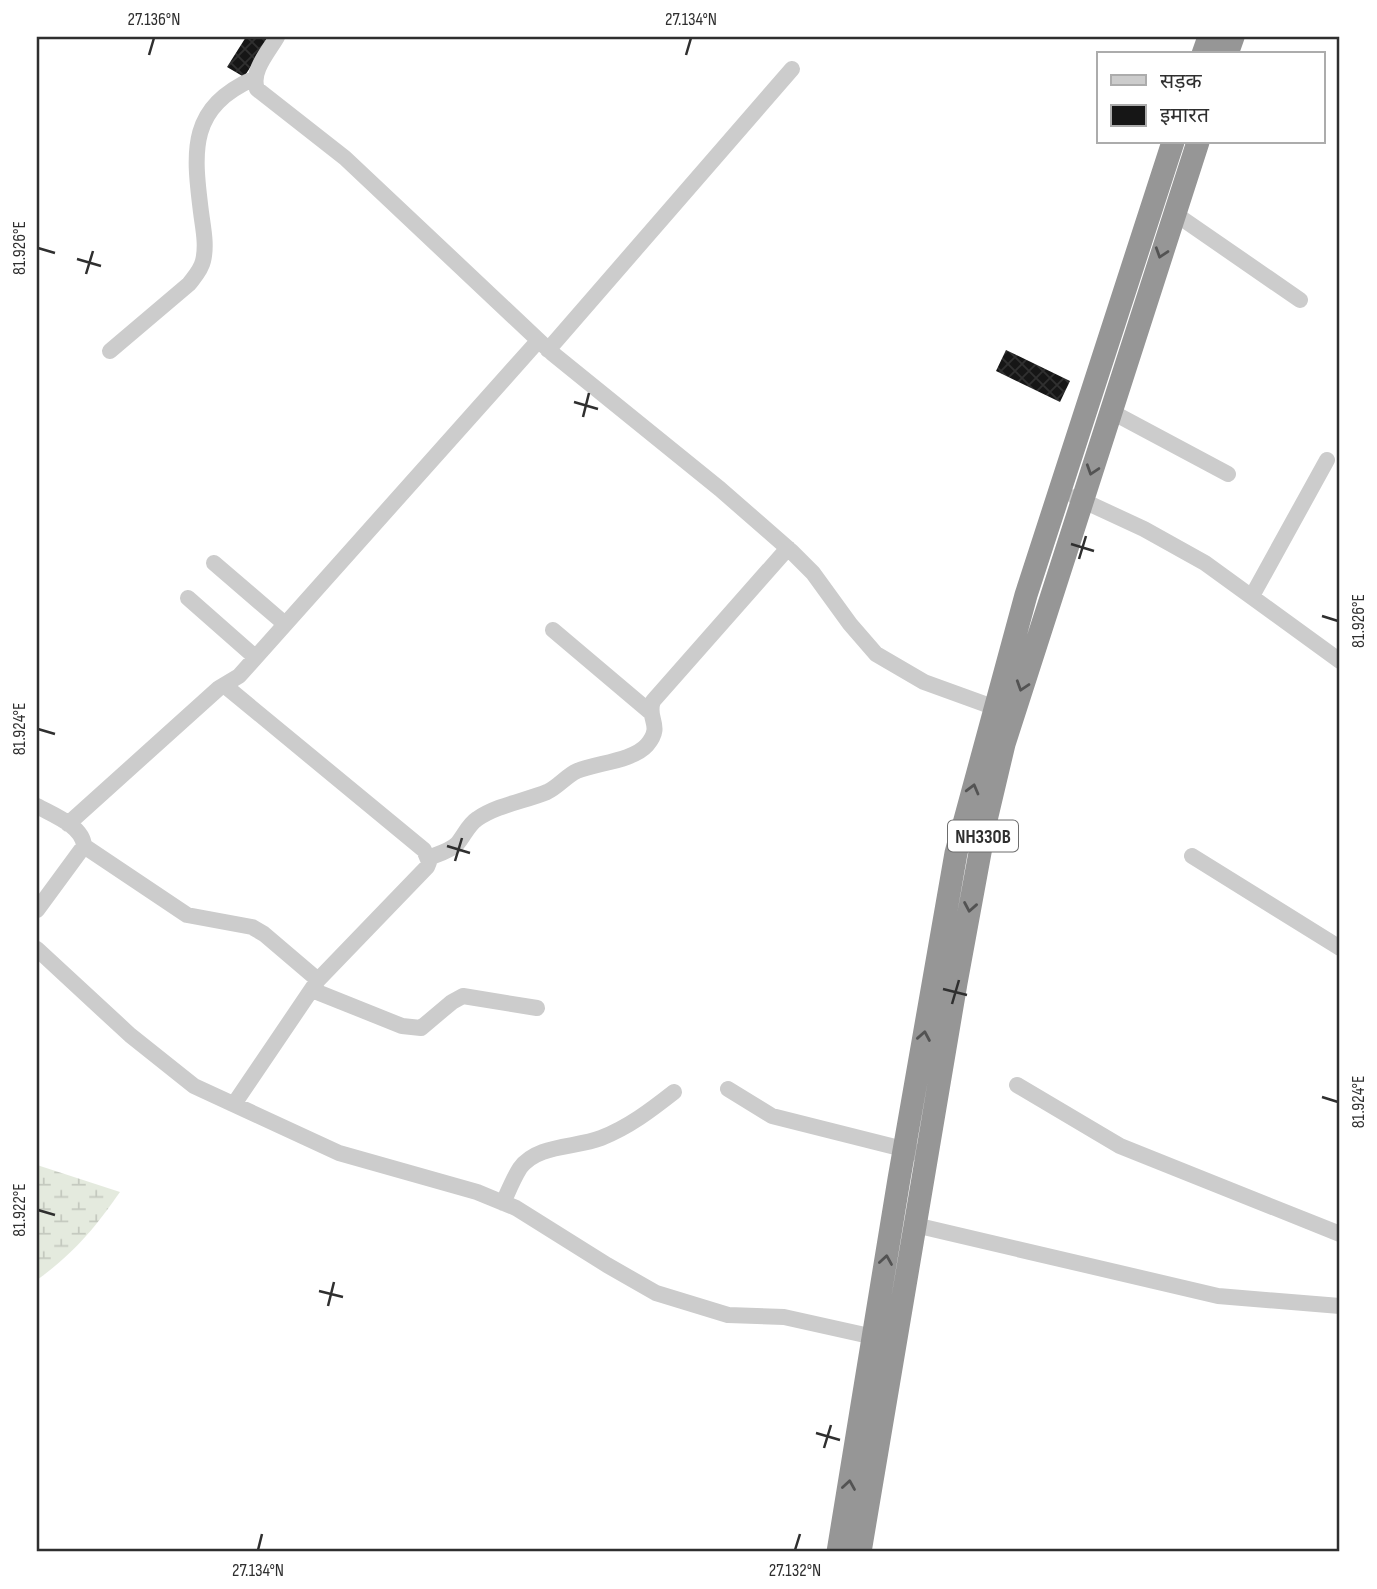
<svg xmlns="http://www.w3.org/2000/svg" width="1377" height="1589" font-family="'Sofia Sans Condensed','Noto Sans Devanagari',sans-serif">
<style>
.wetland{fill:url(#wetland-marsh)}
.building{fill:url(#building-cross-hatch)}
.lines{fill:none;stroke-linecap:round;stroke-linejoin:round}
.minor{stroke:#ccc;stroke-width:16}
.highway{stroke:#969696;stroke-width:23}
.oneway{stroke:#535353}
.ticks{fill:none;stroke:#2f2f2f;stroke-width:2.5}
.labels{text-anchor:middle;stroke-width:7;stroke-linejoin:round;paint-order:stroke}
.shield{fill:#fff;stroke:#6d6d6d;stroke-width:2}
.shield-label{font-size:19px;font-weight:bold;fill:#2f2f2f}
.neatline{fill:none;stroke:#2f2f2f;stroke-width:2.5}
.ticks-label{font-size:18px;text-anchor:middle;fill:#2f2f2f}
</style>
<defs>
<pattern id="wetland-marsh" width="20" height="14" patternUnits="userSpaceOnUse" patternTransform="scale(1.75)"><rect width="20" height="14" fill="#e4eade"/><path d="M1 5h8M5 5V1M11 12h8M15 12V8" fill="none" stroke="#c4c9bf"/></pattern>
<pattern id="building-cross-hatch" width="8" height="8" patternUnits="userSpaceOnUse" patternTransform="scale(1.75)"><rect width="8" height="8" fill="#161616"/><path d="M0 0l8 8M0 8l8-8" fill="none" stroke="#303030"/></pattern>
</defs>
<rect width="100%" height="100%" fill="#fff"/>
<path class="wetland" d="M37,1165L120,1192C94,1229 74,1253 37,1280Z"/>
<path class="building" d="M246,37H270L244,77L227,67Z
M1006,350L1070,381L1060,402L996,371Z"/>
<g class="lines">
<path class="minor" d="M277,37C269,51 250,72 257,89L345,158L552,353L720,489L791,551L813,573L850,624L876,654L924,682L1004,711
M1174,213L1300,300
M548,350L792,69
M110,351L189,284C195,276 201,270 203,261C207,245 203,228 201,212C193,149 189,107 255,78
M1110,411L1228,474
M1075,497L1144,529L1205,563L1340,661
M214,563L285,624
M1252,596L1327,460
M188,598L255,657
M553,630L650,712
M224,685L424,850L429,862L427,867L318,980L234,1104
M37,806C53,815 83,826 84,846L37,910
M68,824L219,688L239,676L538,341
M84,846L187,915L252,927L264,934L318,980
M1192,856L1340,948
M428,858C438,854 450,851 457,844C464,836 468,825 477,819C497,805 525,801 547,792C558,787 566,776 577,771C596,763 633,761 647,745C664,725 646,719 653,701L788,548
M37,949L130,1035L194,1086L339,1153L477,1192L516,1208L607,1265L656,1293L728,1315L784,1317L883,1339
M312,990L402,1026L421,1028L452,1002L463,996L537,1008
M1017,1085L1120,1146L1340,1234
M728,1089L772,1116L927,1155
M503,1203C508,1192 513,1179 520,1168C537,1144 576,1148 601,1138C629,1127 651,1110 674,1092
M915,1225L1218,1296L1340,1306"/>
<path class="highway" d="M1203,54L1209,37
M1227,54L1233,37
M838,1552L899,1179L956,853L1026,595L1173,142
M860,1552L956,983L986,820L1004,744L1198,142"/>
</g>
<defs><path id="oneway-chevron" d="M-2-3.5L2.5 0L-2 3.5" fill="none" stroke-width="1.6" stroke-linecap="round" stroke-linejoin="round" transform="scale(1.75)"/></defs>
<g class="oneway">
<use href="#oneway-chevron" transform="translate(1161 253) rotate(108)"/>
<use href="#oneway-chevron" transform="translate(1092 470) rotate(108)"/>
<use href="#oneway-chevron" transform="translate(1022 686) rotate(108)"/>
<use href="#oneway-chevron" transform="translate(973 789) rotate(-75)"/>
<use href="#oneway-chevron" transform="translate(970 907) rotate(100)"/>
<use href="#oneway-chevron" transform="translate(924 1036) rotate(-80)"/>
<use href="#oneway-chevron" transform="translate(886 1260) rotate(-81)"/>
<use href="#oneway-chevron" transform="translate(849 1485) rotate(-81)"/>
</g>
<path class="ticks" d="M149,55L154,38M686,55L691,38M38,248L55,253M77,259L101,266M86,274L93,251M574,402L598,409M583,417L589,393M1071,544L1094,551M1079,559L1086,536M1322,616L1338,621M38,729L55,734M447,846L470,853M455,861L462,838M943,989L967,995M952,1004L959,980M1322,1097L1338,1102M38,1210L55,1215M319,1291L343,1297M328,1306L334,1282M816,1433L840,1440M824,1448L831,1425M258,1550L262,1534M795,1550L800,1534"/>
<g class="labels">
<rect class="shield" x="948" y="820.5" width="70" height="31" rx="5"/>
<g class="shield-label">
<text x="983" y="843">NH330B</text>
</g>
</g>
<rect width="1377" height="1589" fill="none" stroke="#ffffff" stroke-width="77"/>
<rect x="1097" y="52" width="228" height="91" fill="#ffffff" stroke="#acacac" stroke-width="2"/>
<rect x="1111" y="75" width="35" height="10" fill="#cccccc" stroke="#acacac" stroke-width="2"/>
<text x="1160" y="88" font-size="21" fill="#2f2f2f">सड़क</text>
<rect x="1111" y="105" width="35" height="21" fill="#161616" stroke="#acacac" stroke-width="2"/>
<text x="1160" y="122" font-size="21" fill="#2f2f2f">इमारत</text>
<rect x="38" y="38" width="1300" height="1512" class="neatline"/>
<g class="ticks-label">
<text x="154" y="25">27.136°N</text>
<text x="691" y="25">27.134°N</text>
<text transform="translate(19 248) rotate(-90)" y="6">81.926°E</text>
<text transform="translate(1358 621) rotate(-90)" y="6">81.926°E</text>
<text transform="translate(19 729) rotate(-90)" y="6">81.924°E</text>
<text transform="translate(1358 1102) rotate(-90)" y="6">81.924°E</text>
<text transform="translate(19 1210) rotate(-90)" y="6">81.922°E</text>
<text x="258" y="1576">27.134°N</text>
<text x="795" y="1576">27.132°N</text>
</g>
</svg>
